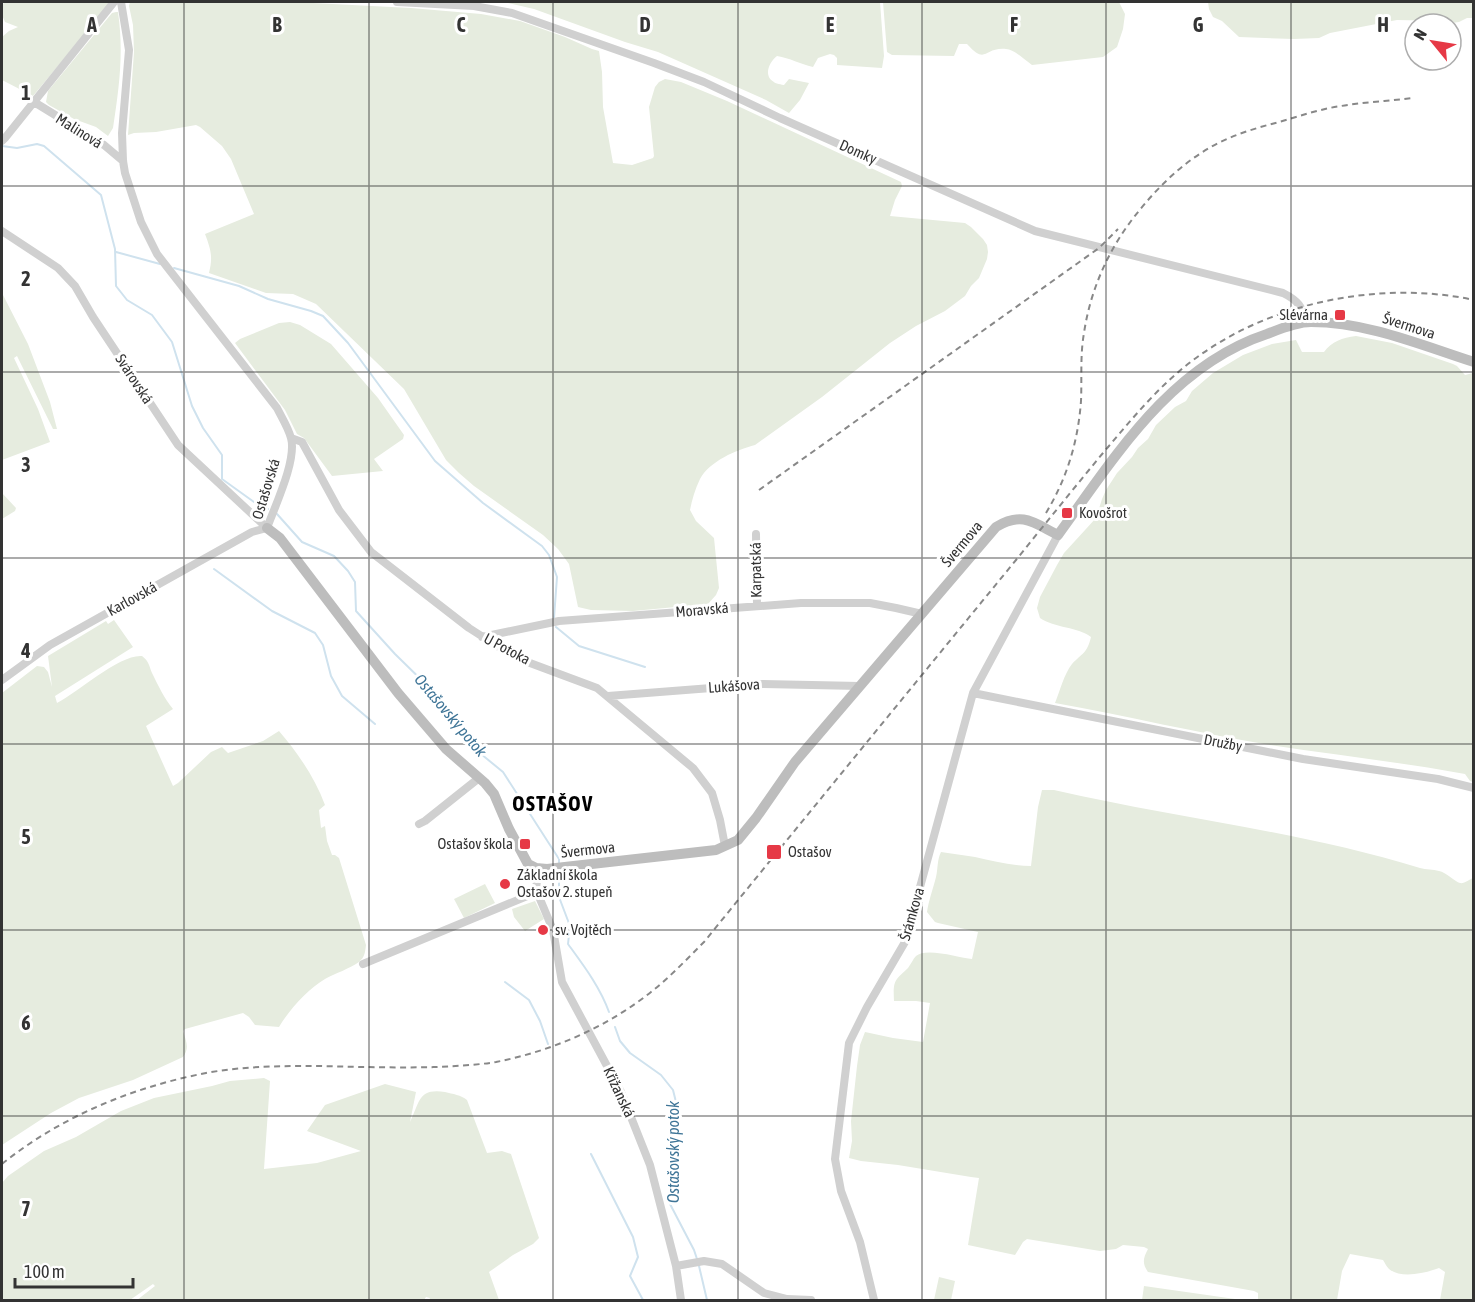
<svg xmlns="http://www.w3.org/2000/svg" width="1475" height="1302" font-family="'Asap Condensed',sans-serif">
<style>
.green{fill:#e6ecdf}
.lines{fill:none;stroke-linecap:round;stroke-linejoin:round}
.stream{stroke:#cfe2ee;stroke-width:2}
.street{stroke:#d0d0d0;stroke-width:8}
.secondary{stroke:#bdbdbd;stroke-width:10}
.rail{stroke:#888;stroke-width:2;stroke-dasharray:6 4.5;stroke-linecap:butt}
.grid{fill:none;stroke:#333;stroke-width:1.5;stroke-opacity:0.55}
.poi-dot{fill:#e63946;stroke:#fff;stroke-width:2}
.labels{text-anchor:middle;stroke-width:6;stroke-linejoin:round;paint-order:stroke}
.street-label{font-size:15px;fill:#333;stroke:#fff}
.poi-label{font-size:15px;fill:#333;stroke:#fff;text-anchor:start}
.water-label{font-size:16px;font-style:italic;fill:#3f7597;stroke:#fff}
.district-label{font-size:21px;font-weight:bold;letter-spacing:1.5px;fill:#000;stroke:#fff}
.grid-label{font-size:20px;text-anchor:middle;font-weight:bold;fill:#333;stroke:#fff;stroke-width:6;stroke-linejoin:round;paint-order:stroke}
</style>
<rect width="100%" height="100%" fill="#fff"/>
<path class="green" d="M7,2H111L33,96L2,80V37L9,31L18,27L5,22L2,15V4Z
M130,2H293L411,8L481,14L520,21L565,37L592,49L599,51L602,72L603,107L613,163L632,165L653,158L654,156L649,107L655,87L659,82L665,79L681,82L727,101L901,182L902,186L895,200L890,216L965,223L971,227L983,239L987,245L988,252L987,259L979,278L971,286L965,296L945,311L916,326L890,343L822,397L755,445C736,450 710,461 700,479C695,489 692,500 690,510L696,521L714,538L719,588L716,595L708,604L633,611L591,610L578,607L569,564L558,549L543,535L474,486L459,473L446,460L404,389L316,304L293,294L266,293L209,273C213,257 211,250 205,234L254,214L231,159L222,146L200,127L196,125L156,132L134,133L128,135L134,52L133,25L129,6Z
M504,2H880L884,56L882,68L837,65V58L834,55L830,54L818,58L813,67C800,64 790,58 777,56C769,62 763,76 774,82C774,83 783,85 784,85L789,79L809,83L800,100L789,113L766,100L658,52L625,42L534,9Z
M883,2H1119L1125,14L1123,29L1117,47L1103,57L1032,65C1024,59 1015,50 1006,49C983,47 987,66 967,44H959L954,56L892,55L887,52Z
M1208,2H1473V18H1467L1459,22L1452,23L1442,21L1397,20L1330,33L1319,38L1294,39L1239,37L1222,21L1213,17L1209,9Z
M116,12H118C124,53 119,88 113,128L108,136L96,127L74,119L49,105L46,102L48,91L112,13Z
M2,293L28,344L50,402L57,429H53L17,356L14,358L38,409L50,442L2,460Z
M290,322L300,325L331,344L378,398L404,435L403,439L374,459L383,471L332,476L304,438L297,434L285,410L235,343L240,339L279,323Z
M1356,336L1392,343L1453,364L1457,366L1465,375L1473,373V782L1470,781L1465,774C1400,762 1335,755 1270,745C1198,733 1127,716 1055,703C1060,691 1064,674 1072,664C1082,653 1087,654 1091,637C1079,627 1054,628 1040,618L1037,608L1040,597L1057,565L1064,553L1096,518L1102,499L1106,490L1117,473L1132,457L1138,448L1148,439L1156,425L1175,407L1186,401L1192,391L1213,373L1243,355L1272,344L1296,340L1302,352H1324C1332,341 1342,338 1356,336Z
M2,493L16,508L15,511L2,519Z
M114,620L133,647L55,696L57,703C78,692 120,654 142,656C149,661 149,666 152,673C158,685 164,698 173,709L146,726L173,786L178,783L211,752L222,747L228,753L263,741L279,731C298,753 315,778 325,805L319,810L321,828L325,826L327,841L332,855H335L339,858L366,945C365,952 365,957 359,962C349,969 336,973 325,979C308,989 289,1010 279,1027L255,1025L249,1017L243,1013L185,1029L183,1031C186,1041 190,1048 183,1057L133,1080L79,1098L51,1113L2,1145V693L37,666L44,667L48,672L52,687L48,656L106,621L108,624Z
M1042,790H1054C1175,818 1300,831 1420,868C1426,870 1433,869 1439,871C1446,872 1455,882 1460,883C1464,884 1470,879 1473,878V1300H1440L1445,1272L1439,1268C1426,1273 1401,1279 1389,1269C1386,1266 1385,1263 1383,1260L1350,1254L1342,1271L1337,1300H1258V1293L1254,1291L1148,1272C1142,1264 1143,1258 1148,1249L1144,1247L1123,1245L1116,1249L1100,1251L1027,1239L1023,1242L1015,1255L968,1245L979,1178L971,1177L898,1165L861,1161L849,1158L852,1141L851,1121L857,1066L860,1045L865,1032L893,1038L923,1042L930,1003L916,1001H894C893,981 894,981 908,968C911,964 913,959 916,956C926,947 960,958 972,959L978,932L938,923L935,922L927,912C929,899 933,889 936,877C938,868 937,860 941,852C952,854 964,855 975,857C994,861 1012,866 1031,866L1038,807Z
M485,884L495,903L464,918L454,899Z
M535,901L544,919L525,931L514,917L512,909Z
M264,1078L270,1081L264,1169L317,1163L361,1151L307,1131L325,1105L385,1084L416,1092L410,1122C420,1102 418,1088 445,1092C453,1094 461,1095 467,1100L487,1153L502,1151L511,1154L539,1238L533,1244L513,1255L489,1272L499,1300H429L430,1298L426,1297L424,1300H137L155,1286L153,1284L130,1300H2V1183L8,1176L44,1151L76,1137L121,1111L154,1098L212,1086L230,1081Z
M939,1277L955,1281L951,1300H934Z
M1144,1286L1242,1300H1142Z"/>
<g class="lines">
<path class="stream" d="M2,146L17,148L37,144L44,146L101,195L115,249L116,286L127,300L152,315L172,342L192,406L203,428L222,455V479L254,502L268,509
M116,252L160,264
M174,268L239,286L268,299L311,311L323,316L348,343L435,461L483,503L542,546L549,555L557,577L554,618
M277,514L302,542L334,556L348,571L355,582L356,611L395,654L445,703L481,754L503,772L559,859V864
M214,569L272,611L315,633L323,645L331,676L342,696L375,724
M556,627L579,646L645,667
M559,870V897L570,926L568,944C584,966 600,987 609,1012
M505,982L529,1000L540,1021L548,1044
M615,1027L620,1041L630,1053L661,1075L673,1090L676,1102L670,1204L694,1250L697,1259
M591,1154L633,1237L638,1257L630,1276L643,1300
M699,1266L707,1300"/>
<path class="street" d="M121,2L129,50L122,133L123,161L125,173L141,222L157,254L277,408C282,418 288,427 291,438C297,460 275,506 267,528
M397,2L474,6L512,13L654,63L704,82L780,118L1035,231L1283,293C1299,301 1301,306 1307,322
M34,102L104,145L123,161
M2,141L5,138L114,2
M2,231L58,268L75,286L93,317L178,445L267,528
M291,438L302,442L339,510L371,552L469,628L497,646L530,663L597,688L693,768L712,793L720,820L725,846
M756,534L757,606
M482,637L559,621L801,603H870L896,608L922,614
M2,680L50,645L252,532L267,528
M973,693L1303,759L1438,779L1474,788
M608,696L763,684L860,686
M419,824L425,821L479,778
M536,868L537,892L553,930L562,982L621,1092L650,1165L676,1266L681,1300
M363,964L537,892
M676,1266L704,1261L722,1264L764,1293L787,1299L811,1300
M874,1300L860,1242L841,1191L835,1159L849,1043L867,1007L905,942L973,693L1058,535"/>
<path class="secondary" d="M267,528L280,538L398,693L446,749L485,783L494,794L509,829L528,864L536,868L547,869L716,850L738,840L756,818L795,762L996,527C1023,511 1034,523 1058,535C1115,457 1170,366 1267,334C1280,329 1296,322 1311,322C1367,322 1421,345 1474,362"/>
<path class="rail" d="M759,490L1099,248L1118,229
M1046,513C1067,478 1078,442 1081,401C1082,378 1080,355 1084,333C1090,292 1107,253 1131,221C1153,192 1179,165 1211,147C1232,135 1256,128 1279,122C1300,116 1320,109 1341,106C1365,102 1389,101 1413,98
M2,1164C60,1117 133,1087 206,1073C244,1066 282,1066 319,1066C359,1067 398,1068 437,1067C457,1066 477,1065 496,1062C552,1051 607,1027 651,992C670,977 687,959 704,942C808,814 912,687 1016,560C1045,524 1074,488 1103,453C1132,419 1160,384 1196,358C1272,302 1381,280 1474,300"/>
</g>
<path class="grid" d="M184,2V1300M369,2V1300M553,2V1300M738,2V1300M922,2V1300M1106,2V1300M1291,2V1300M2,186H1474M2,372H1474M2,558H1474M2,744H1474M2,930H1474M2,1116H1474"/>
<g class="poi-dot">
<rect x="1334" y="309" width="12" height="12" rx="3"/>
<rect x="1061" y="507" width="12" height="12" rx="3"/>
<rect x="519" y="838" width="12" height="12" rx="3"/>
<rect x="766" y="844" width="16" height="16" rx="3"/>
<circle cx="505" cy="884" r="6"/>
<circle cx="543" cy="930" r="6"/>
</g>
<g class="labels">
<g class="street-label">
<text transform="translate(79 131) rotate(32)" y="5">Malinová</text>
<text transform="translate(858 152) rotate(24)" y="5">Domky</text>
<text transform="translate(1409 326) rotate(18)" y="5">Švermova</text>
<text transform="translate(134 379) rotate(57)" y="5">Svárovská</text>
<text transform="translate(266 489) rotate(-73)" y="5">Ostašovská</text>
<text transform="translate(962 544) rotate(-50)" y="5">Švermova</text>
<text transform="translate(756 570) rotate(-91)" y="5">Karpatská</text>
<text transform="translate(132 599) rotate(-29)" y="5">Karlovská</text>
<text transform="translate(702 610) rotate(-5)" y="5">Moravská</text>
<text transform="translate(507 649) rotate(28)" y="5">U Potoka</text>
<text transform="translate(734 686) rotate(-4)" y="5">Lukášova</text>
<text transform="translate(1223 743) rotate(11)" y="5">Družby</text>
<text transform="translate(588 850) rotate(-6)" y="5">Švermova</text>
<text transform="translate(912 914) rotate(-74)" y="5">Šrámkova</text>
<text transform="translate(619 1092) rotate(65)" y="5">Křižanská</text>
</g>
<g class="poi-label">
<text x="1328" y="320" text-anchor="end">Slévárna</text>
<text x="1079" y="518">Kovošrot</text>
<text x="513" y="849" text-anchor="end">Ostašov škola</text>
<text x="788" y="857">Ostašov</text>
<text x="517" y="880">Základní škola<tspan x="517" dy="17">Ostašov 2. stupeň</tspan></text>
<text x="555" y="935">sv. Vojtěch</text>
</g>
<g class="water-label">
<text transform="translate(451 715) rotate(50)" y="6">Ostašovský potok</text>
<text transform="translate(673 1152) rotate(-90)" y="6">Ostašovský potok</text>
</g>
<g class="district-label">
<text x="553" y="811">OSTAŠOV</text>
</g>
</g>
<g class="grid-label">
<text x="92" y="32">A</text>
<text x="277" y="32">B</text>
<text x="461" y="32">C</text>
<text x="645" y="32">D</text>
<text x="830" y="32">E</text>
<text x="1014" y="32">F</text>
<text x="1198" y="32">G</text>
<text x="1383" y="32">H</text>
<text x="26" y="100">1</text>
<text x="26" y="286">2</text>
<text x="26" y="472">3</text>
<text x="26" y="658">4</text>
<text x="26" y="844">5</text>
<text x="26" y="1030">6</text>
<text x="26" y="1216">7</text>
</g>
<rect width="1475" height="1302" fill="none" stroke="#333333" stroke-width="6"/>
<g transform="translate(1433 42) rotate(300)"><circle r="28" fill="#ffffff" stroke="#adadad" stroke-width="1.5"/>
<path d="M0-4.5L10 22L0 15L-10 22Z" fill="#e63946"/>
<text y="-9" font-size="16" font-weight="bold" text-anchor="middle" fill="#333333">N</text>
</g>
<path d="M15 1278v9h118v-9" fill="none" stroke="#333333" stroke-width="3"/>
<text x="24" y="1278" font-size="18" fill="#333333" stroke="#ffffff" stroke-width="4.5" paint-order="stroke">100 m</text>
</svg>
